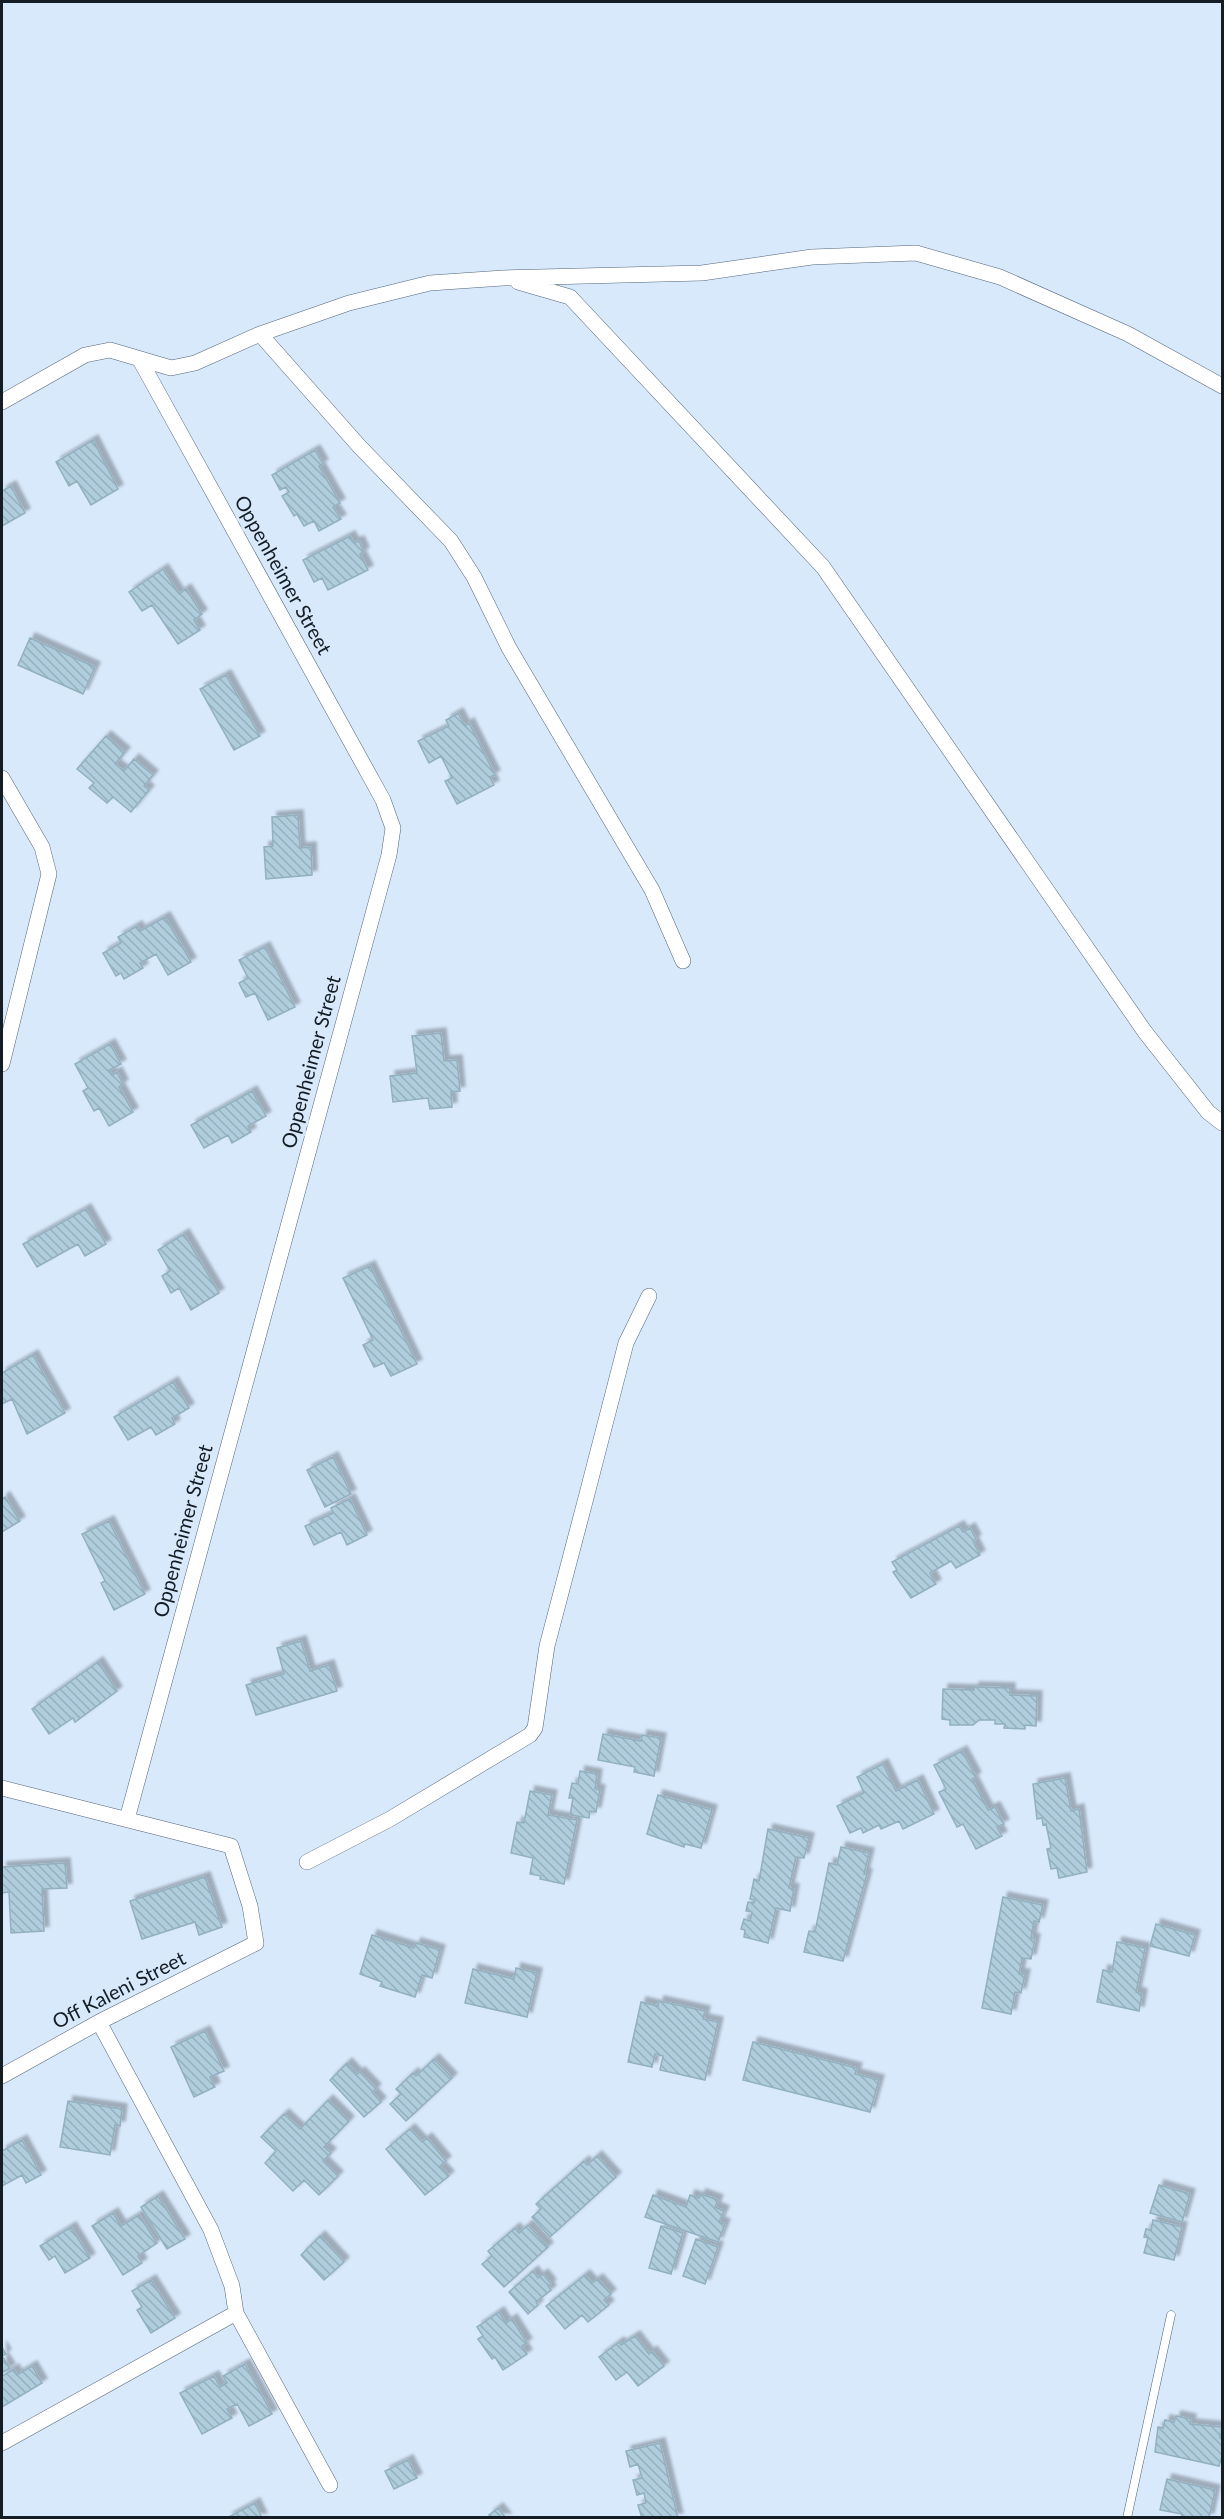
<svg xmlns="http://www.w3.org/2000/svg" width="1224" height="2519" font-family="Lato,sans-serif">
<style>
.building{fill:url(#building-back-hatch);stroke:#92b0bf;stroke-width:1.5;filter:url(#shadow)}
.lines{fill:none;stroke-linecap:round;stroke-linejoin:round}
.lane-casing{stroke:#526579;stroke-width:9}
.street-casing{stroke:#526579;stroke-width:16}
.lane{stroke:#fff;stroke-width:8}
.street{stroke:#fff;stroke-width:15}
.labels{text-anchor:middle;stroke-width:6;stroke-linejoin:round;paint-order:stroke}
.street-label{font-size:20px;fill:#141c24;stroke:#d8e9fc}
</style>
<defs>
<pattern id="building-back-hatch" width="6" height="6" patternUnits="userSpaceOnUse" patternTransform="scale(1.5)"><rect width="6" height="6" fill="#afcddd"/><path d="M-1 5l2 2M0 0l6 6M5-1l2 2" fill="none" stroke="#96afbe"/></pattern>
<filter id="shadow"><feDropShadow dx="5" dy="-5" stdDeviation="1.5" flood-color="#0004"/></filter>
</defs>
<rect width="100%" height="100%" fill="#d8e9fc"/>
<path class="building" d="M93,440L118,489L91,505L77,481L69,486L56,462Z
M315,450L323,464L319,466L340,503L333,507L341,519L319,531L314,521L304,526L297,514L294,516L282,496L289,492L286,487L280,490L272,475Z
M11,486L25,513L2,526V491Z
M350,536L354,543L359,541L364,552L360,554L368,570L328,590L322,578L314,582L303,560Z
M163,569L179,594L186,589L202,614L194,620L200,630L178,644L152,605L142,611L129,592Z
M30,638L95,667L83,694L18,665Z
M226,675L260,736L234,750L200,689Z
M458,713L465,726L469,723L495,775L490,777L494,785L457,804L445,781L452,778L441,756L429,763L418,741L449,726L446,720Z
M106,736L125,752L115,764L124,771L134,759L153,775L144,786L149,790L131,812L113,797L107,803L89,788L94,783L77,769Z
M298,815L300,848L311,847L312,875L266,879L264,847L273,846L272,817Z
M165,917L191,962L168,975L156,954L140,963L143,968L124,979L121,973L116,976L103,953L121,943L118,937L137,926L140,931Z
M265,947L295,1007L268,1020L255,993L246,997L239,983L248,978L239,960Z
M441,1033L444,1061L457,1060L460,1091L451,1092L452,1107L430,1109L428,1098L393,1102L390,1076L417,1073L412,1036Z
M110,1044L121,1064L109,1070L112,1075L117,1072L123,1084L119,1087L133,1112L109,1126L99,1108L94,1111L83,1091L88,1088L75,1064Z
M252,1091L266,1116L248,1126L251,1132L232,1143L228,1135L204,1148L191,1125Z
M86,1209L106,1244L85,1256L78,1244L37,1267L23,1244Z
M184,1234L219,1293L191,1310L179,1288L171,1293L162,1276L170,1271L158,1250Z
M370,1266L417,1364L391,1376L384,1363L374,1367L363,1345L373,1340L343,1278Z
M33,1355L65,1413L27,1434L12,1399L2,1404V1373Z
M173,1382L189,1408L172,1418L175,1424L156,1435L151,1427L128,1440L114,1417Z
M333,1457L351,1494L325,1507L307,1470Z
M5,1497L20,1521L2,1532V1499Z
M350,1499L367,1535L347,1545L341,1532L314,1545L305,1526L333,1513L331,1508Z
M109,1521L145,1594L114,1610L101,1583L105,1581L82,1534Z
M959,1526L963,1532L970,1528L976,1539L973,1541L980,1555L956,1568L951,1561L930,1573L936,1584L911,1598L893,1572L897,1570L892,1562Z
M301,1641L310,1671L329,1665L337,1691L256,1715L246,1685L284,1674L277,1648Z
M98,1662L117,1691L75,1722L73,1718L49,1734L32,1709Z
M974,1687L1010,1688V1695L1037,1696L1036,1726L1025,1725V1729L1004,1728L1005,1724H995V1720H979L973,1725H950V1720L942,1719L943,1689L974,1690Z
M603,1734L641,1741L642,1735L661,1738L654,1776L634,1772L635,1767L598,1760Z
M962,1751L976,1777L972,1779L988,1810L995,1807L1004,1824L997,1827L1002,1836L976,1849L963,1824L957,1827L939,1792L946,1789L934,1765Z
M883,1764L896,1791L918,1780L934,1814L903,1829L899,1821L881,1829L879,1825L863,1833L861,1828L850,1833L837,1806L864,1793L857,1777Z
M580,1771L597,1774L595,1789L600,1790L596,1812L590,1811L589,1818L570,1815L573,1798H569L572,1783L578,1784Z
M1065,1778L1071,1811L1079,1809L1087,1872L1059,1878L1057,1868L1051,1869L1047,1849L1051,1848L1046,1824L1043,1825L1042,1818L1037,1819L1033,1784Z
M530,1791L552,1795L548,1815L577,1820L564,1884L540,1879L541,1876L530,1874L533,1858L511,1853L517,1822L524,1823Z
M658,1795L712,1810L701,1848L685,1844L684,1847L647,1834Z
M768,1829L809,1838L804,1858L796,1857L789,1888L794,1889L790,1911L776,1908L768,1943L744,1937L745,1930L741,1929L744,1919L750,1921L752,1912L746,1911L748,1902L754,1903L755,1900L750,1899L754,1879L759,1881Z
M841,1847L869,1853L864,1874H867L843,1961L804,1952L809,1931L815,1932L829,1863L837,1865Z
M65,1863L67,1888L42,1889L44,1931L11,1933L9,1892L2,1893V1867Z
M205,1877L222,1927L199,1935L195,1922L142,1939L130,1901Z
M1003,1897L1043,1905L1039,1922L1034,1921L1031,1938L1035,1939L1031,1959L1022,1958L1019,1974H1025L1021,1993L1015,1992L1011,2014L982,2008Z
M1156,1924L1195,1935L1189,1956L1150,1946Z
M372,1935L414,1948L416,1943L440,1950L432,1978L422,1975L415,1997L380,1986L382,1982L360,1974Z
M1117,1942L1145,1948L1136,1992L1142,1994L1139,2011L1097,2002L1103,1970L1112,1972Z
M516,1968L537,1973L527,2017L465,2003L473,1969L514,1979Z
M659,2001L705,2011L703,2019L718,2022L705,2080L660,2070L663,2056L655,2054L652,2067L628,2062L641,2002L658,2006Z
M205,2031L224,2071L210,2077L215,2087L194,2097L171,2047Z
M753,2042L857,2068L855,2074L879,2080L870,2112L743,2080Z
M434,2059L452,2078L406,2121L390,2104L401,2094L396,2089L413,2073L416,2076Z
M347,2063L357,2074L360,2072L376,2089L372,2092L381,2102L364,2117L330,2080Z
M328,2100L349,2121L324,2147L331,2153L323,2161L338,2176L319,2195L304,2180L293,2191L265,2163L276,2151L261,2137L284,2114L300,2129Z
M68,2101L122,2109L120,2126L115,2125L110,2155L60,2147Z
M410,2129L422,2142L427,2138L446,2161L440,2166L449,2176L425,2195L386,2149Z
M22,2140L41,2175L26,2183L22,2175L2,2186V2151Z
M597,2156L616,2177L550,2237L532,2217L541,2209L536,2204L584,2161L587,2165Z
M1159,2185L1190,2194L1182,2222L1150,2213Z
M701,2194L718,2200L715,2207L724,2211L719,2222L725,2224L718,2242L645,2217L653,2195L686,2207L690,2195L699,2198Z
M158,2196L185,2239L167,2249L141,2207Z
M113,2213L121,2226L139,2215L157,2243L138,2256L142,2263L123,2275L92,2226Z
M1153,2220L1182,2227L1174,2260L1144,2253L1148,2238L1144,2237L1146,2229L1151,2230Z
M528,2225L548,2247L504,2287L482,2264L492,2256L488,2251L515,2228L519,2233Z
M661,2226L683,2233L671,2274L649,2268Z
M71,2227L90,2258L65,2273L55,2256L49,2260L40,2246Z
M320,2236L344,2262L324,2280L301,2255Z
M696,2239L718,2247L705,2284L683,2276Z
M533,2271L538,2278L543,2274L551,2284L548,2286L551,2290L536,2302L538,2305L528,2314L509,2292Z
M585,2275L592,2283L598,2279L611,2294L604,2300L609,2305L588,2322L582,2315L565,2329L546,2306Z
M151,2280L175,2318L151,2333L137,2310L142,2307L132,2291Z
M499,2312L506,2323L512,2319L527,2343L522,2346L527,2354L503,2370L495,2357L492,2359L478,2339L483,2336L477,2327Z
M635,2336L649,2354L652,2351L664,2366L638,2386L627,2372L616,2380L599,2357L619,2342L621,2345Z
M2,2347L6,2354L2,2356L10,2368L2,2373Z
M245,2364L272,2414L249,2426L237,2404L227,2409L232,2418L202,2434L180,2393L214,2376L220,2387L227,2383L223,2376Z
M32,2366L42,2383L2,2407V2376L14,2369L17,2375Z
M1176,2416L1191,2419L1190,2424L1222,2427L1220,2438L1222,2439V2456L1219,2466L1155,2452L1158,2427L1163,2428L1165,2420L1174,2422Z
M660,2443L678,2518H642L638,2505L646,2503L644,2493L637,2495L633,2480L642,2478L638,2464L630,2467L626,2451Z
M408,2460L417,2478L394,2489L385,2471Z
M1167,2479L1215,2490L1209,2518H1181L1182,2514L1160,2510Z
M255,2503L262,2518H227Z
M498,2508L506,2518H491L489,2515Z"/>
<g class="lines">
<g class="lane-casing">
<path id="lane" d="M1127,2518L1171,2315"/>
</g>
<g class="street-casing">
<path id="street" d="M518,282L570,297L823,567L1145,1032L1208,1112L1222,1123
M260,334L359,446L451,541L474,577L509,648L652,890L683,961
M2,402L85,355L110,350L171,368L195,363L260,334L349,303L430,283L503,278L702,273L812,257L916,253L1000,277L1128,334L1222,386
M2,778L42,847L49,874L2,1064
M2,1788L231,1846L250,1906L256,1943L99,2022L2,2076
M127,1819L389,855L393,828L383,800L140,360
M307,1862L390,1819L530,1735L535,1728L547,1646L587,1494L626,1343L649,1296
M99,2022L211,2230L232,2286L236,2313L330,2485
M2,2443L236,2313"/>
</g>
<use href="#lane" class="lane"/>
<use href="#street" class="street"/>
</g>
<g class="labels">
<g class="street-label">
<text transform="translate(283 575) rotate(61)" y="7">Oppenheimer Street</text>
<text transform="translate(311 1062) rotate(-75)" y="7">Oppenheimer Street</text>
<text transform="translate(183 1531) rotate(-75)" y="7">Oppenheimer Street</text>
<text transform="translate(119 1990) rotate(-27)" y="7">Off Kaleni Street</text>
</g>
</g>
<rect width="1224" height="2519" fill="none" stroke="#141c24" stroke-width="6"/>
</svg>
